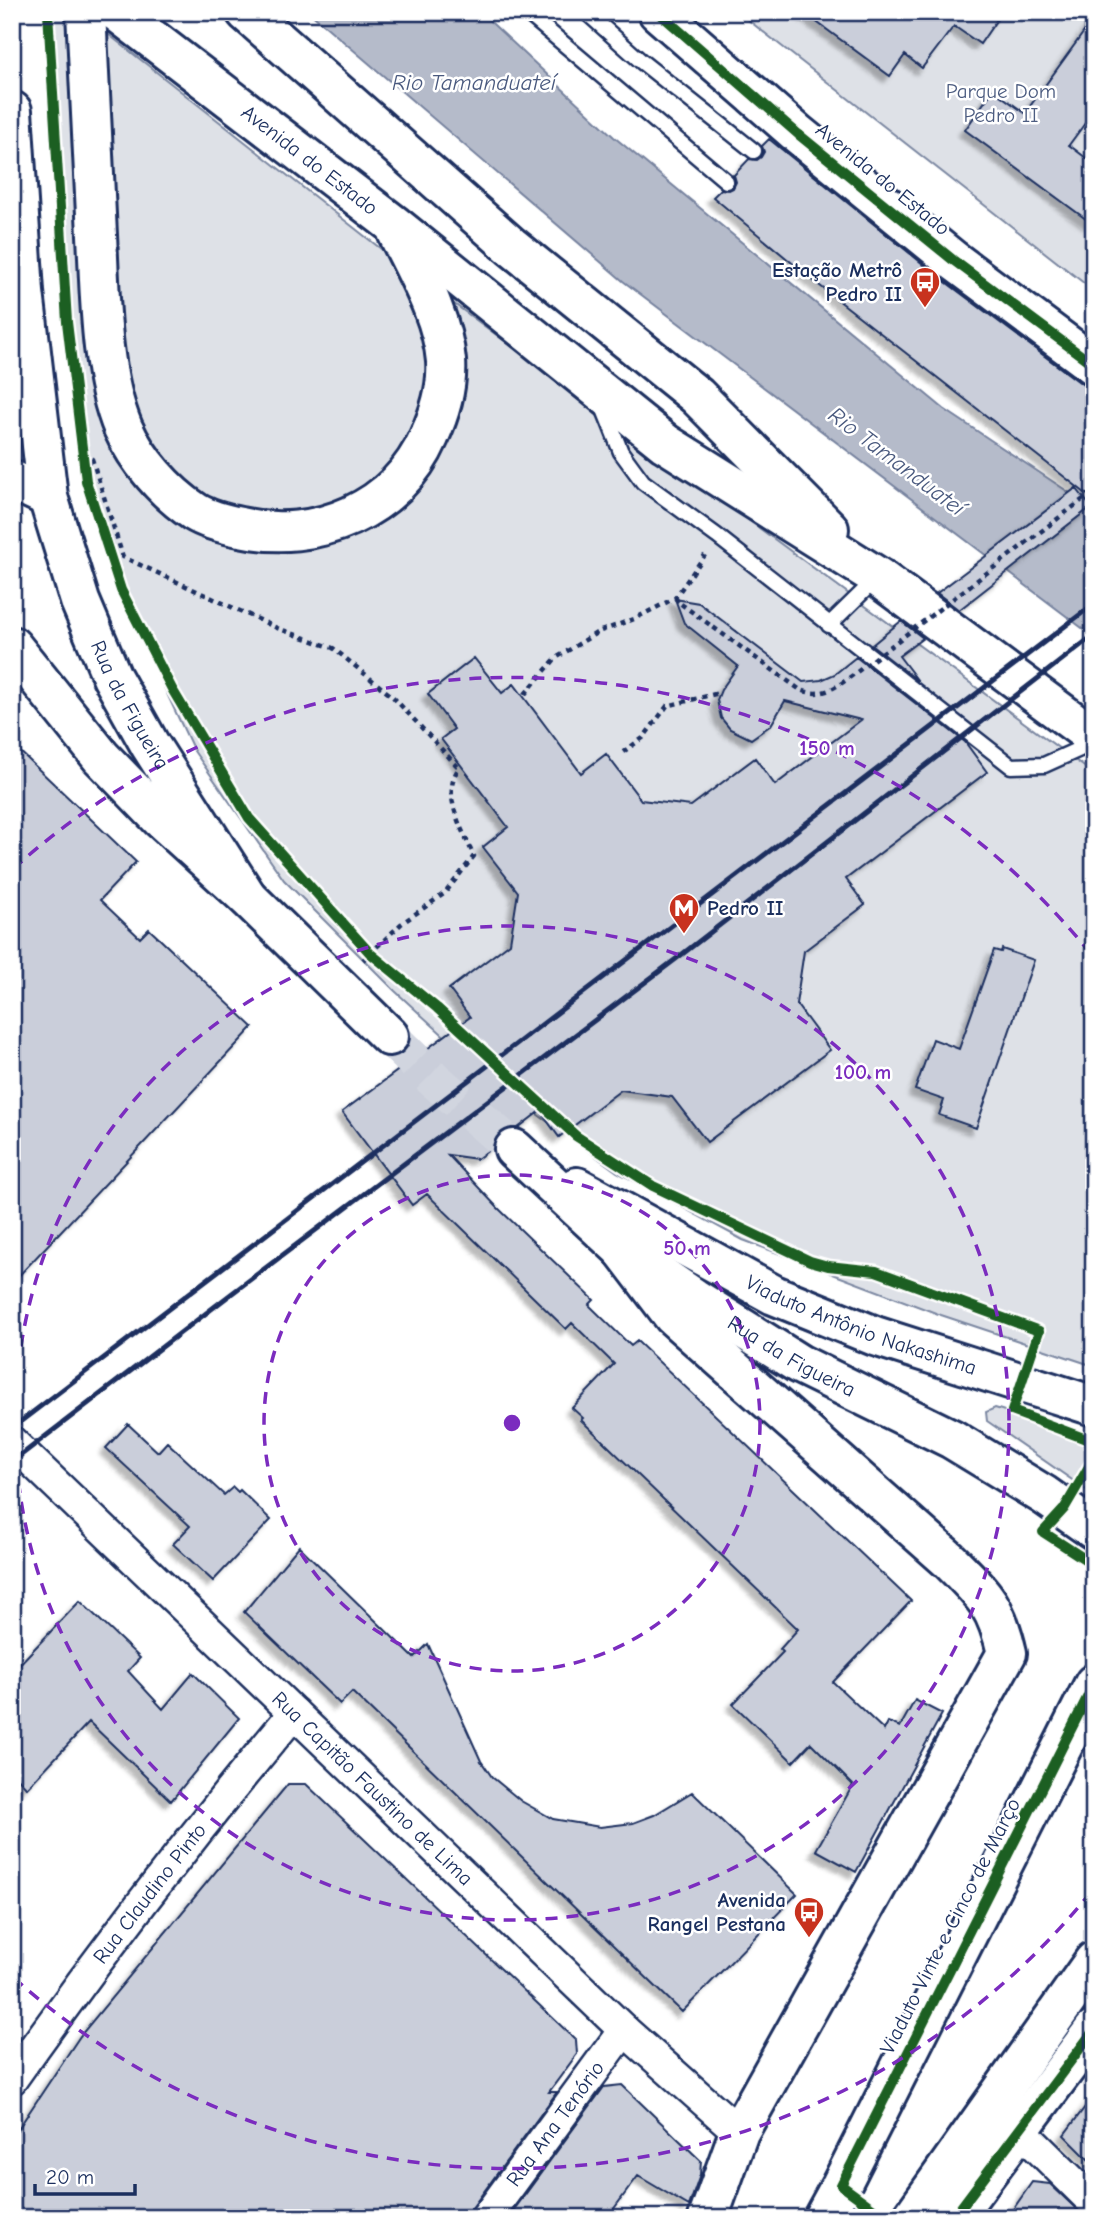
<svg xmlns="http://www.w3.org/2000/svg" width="1106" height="2230" font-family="'Comic Neue',sans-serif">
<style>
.green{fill:#dee1e7;stroke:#7c88a2;stroke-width:2}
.water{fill:#b5bbca;stroke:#77839f;stroke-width:2}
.building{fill:#caceda;stroke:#1b2f5e;stroke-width:2;filter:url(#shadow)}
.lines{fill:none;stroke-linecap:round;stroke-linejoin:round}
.primary-tunnel{stroke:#d1d5df;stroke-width:38;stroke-dasharray:38 19;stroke-linecap:butt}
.lane-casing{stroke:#1b2f5e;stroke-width:19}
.street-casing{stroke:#1b2f5e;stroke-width:35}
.primary-casing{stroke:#1b2f5e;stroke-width:44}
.highway-casing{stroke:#1b2f5e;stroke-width:44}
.path{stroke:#1b2f5e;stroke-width:4.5;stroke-dasharray:5 5;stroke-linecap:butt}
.lane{stroke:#fff;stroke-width:14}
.street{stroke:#fff;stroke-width:30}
.primary{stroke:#fff;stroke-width:38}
.highway{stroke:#fff;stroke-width:38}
.rail{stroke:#1b2f5e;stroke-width:5}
.path-bridge{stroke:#1b2f5e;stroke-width:4.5;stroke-dasharray:5 5;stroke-linecap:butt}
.cycleway-casing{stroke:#fff;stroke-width:15}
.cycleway{stroke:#1b5e20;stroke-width:10}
.ring{fill:none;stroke:#7b2cbf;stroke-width:3.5;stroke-dasharray:12 9}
.labels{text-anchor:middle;stroke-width:5;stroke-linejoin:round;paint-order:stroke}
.park-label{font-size:21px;fill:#4c5c80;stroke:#fff}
.street-label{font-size:21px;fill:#1b2f5e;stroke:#fff}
.poi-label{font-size:21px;font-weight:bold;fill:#1b2f5e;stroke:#fff;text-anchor:end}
.water-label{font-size:23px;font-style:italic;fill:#49597e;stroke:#fff}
.centre{fill:#7b2cbf;stroke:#fff;stroke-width:3.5}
.ring-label{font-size:21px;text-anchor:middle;font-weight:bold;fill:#7b2cbf;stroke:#fff;stroke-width:5;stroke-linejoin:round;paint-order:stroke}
</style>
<defs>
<filter id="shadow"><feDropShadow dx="-6" dy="6" stdDeviation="2" flood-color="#0004"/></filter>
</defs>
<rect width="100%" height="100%" fill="#fff"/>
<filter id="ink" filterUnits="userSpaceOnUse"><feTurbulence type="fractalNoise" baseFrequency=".0143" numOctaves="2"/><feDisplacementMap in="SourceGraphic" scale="14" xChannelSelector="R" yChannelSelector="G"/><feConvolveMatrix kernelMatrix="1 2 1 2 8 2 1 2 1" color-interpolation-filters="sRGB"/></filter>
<g filter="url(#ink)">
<path class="green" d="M48,12H80L404,267L1094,774V1366L941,1315L743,1240L617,1172L501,1088L395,991L284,880L194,751L127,609L85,457L45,15Z
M738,12H1094V291Z
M995,1408L1094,1439V1495L987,1421L986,1412Z"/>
<path class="water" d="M309,12H480L614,137L944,409L1094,509V637L623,281Z"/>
<path class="building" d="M803,12H1002L980,44L954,26L922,68L905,55L890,76Z
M1094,18V111L1069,145L1094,164V225L965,130L993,90L1025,113Z
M769,139L939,277L1094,393V500L815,282L713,197L721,189L729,190L733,188L736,182L734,175L749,159L757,160L761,157L764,152L762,146Z
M1076,488L1091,507L959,610L937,593Z
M675,599L699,603L803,682L821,680L835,674L856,657L965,742L987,772L846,879L865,905L804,951L796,1004L830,1050L707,1142L672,1097L621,1090L559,1137L540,1111L518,1128H508L498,1134L493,1147L477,1159L448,1155L497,1207L594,1300L589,1305L631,1346L637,1341L911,1601L833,1682L884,1730L888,1722L900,1727L915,1700L942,1714L856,1872L816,1850L853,1785L811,1743L793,1762L733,1704L783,1652L780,1649L798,1629L581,1420L583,1418L572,1408L614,1364L572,1323L566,1329L427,1194L412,1205L342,1112L470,1017L449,989L510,943L518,892L483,847L508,827L441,739L454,729L428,694L474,658L502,693L514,684L581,773L606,754L641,800L691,806L755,758L775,785L861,720L785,701L771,725L751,739L730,729L721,718L717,700L721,690L738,666L684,623Z
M901,621L923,638L899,656L918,681L872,645Z
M12,744L136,862L100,900L140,938L149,929L253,1027L12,1283Z
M1002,949L1034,960L976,1128L939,1115L944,1100L915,1090L933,1039L959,1049L994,950L1001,952Z
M128,1424L158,1452L167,1442L224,1495L233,1487L238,1492L240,1490L271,1520L213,1581L173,1544L190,1526L106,1448Z
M299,1546L414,1658L428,1644L481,1761L492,1777L521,1801L553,1819L600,1827L633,1823L654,1815L692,1792L797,1894L682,2012L352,1692L340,1704L244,1612Z
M80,1601L140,1658L128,1671L163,1709L193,1673L239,1718L171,1801L89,1722L27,1788L12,1772V1672Z
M288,1784H306L576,2040L577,2054L549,2092H557L472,2208L469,2218H12V2138L80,2036Z
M622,2085L701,2161L700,2175L689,2206L638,2176L607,2218H508L604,2087Z
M1094,2095V2165L1064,2135Z
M1032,2182L1050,2184L1086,2218H1007Z"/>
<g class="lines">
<path class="primary-tunnel" d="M389,1036L430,1076L514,1149"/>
<g class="lane-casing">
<path id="lane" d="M526,12L726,181
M586,12L642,62L754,151
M603,407L621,452L643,482L717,536L1011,766L1044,765L1093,743
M829,625L876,579"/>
</g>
<g class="street-casing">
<g id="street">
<path id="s1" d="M12,1442L624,2030L739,2132"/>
<path id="s2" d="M12,2079C101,1953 195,1831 294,1713"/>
<path d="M1019,2129L1094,2203"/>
<path id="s3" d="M486,2218L624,2030"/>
</g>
</g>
<g class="primary-casing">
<g id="primary">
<path id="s4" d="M12,111L24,292L48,497L80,601L112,677L150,745L247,897"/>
<path d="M12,480L48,497"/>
<path d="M12,646L101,757L161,819L247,897L389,1036"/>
<path id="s5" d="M514,1149L622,1249L694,1298L799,1364L952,1439L1044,1495L1094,1530"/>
<path id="s6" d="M577,1187L774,1295L875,1336L1094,1406"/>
<path d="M622,1249L673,1316L949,1560C983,1594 996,1604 1007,1653L739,2132L708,2218"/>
<path d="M823,2218L841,2185L1094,1684"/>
<path d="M912,2218L1094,1961"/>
<path d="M953,2218L1094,2030"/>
</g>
</g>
<g class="highway-casing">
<g id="highway">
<path d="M86,12C90,86 93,161 97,235C100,294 100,373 123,428C137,460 166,493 195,512C208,520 225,524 240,527C316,544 397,510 429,437C440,413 448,387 446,361C442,315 416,272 397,232"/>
<path id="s7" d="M117,12L393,224L665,443L878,577L1094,737"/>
<path d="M246,12L511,246L697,396L829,529"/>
<path d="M658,12L798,134L953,260L1094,365"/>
</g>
</g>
<path class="path" d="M82,455L92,459L123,557L277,628L333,648L393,697L459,768C440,794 463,831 474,856L445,893L401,924L363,960
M675,598L681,604
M525,694L556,658L598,632L634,619L675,598L705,555
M623,752L643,738L667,706L719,693"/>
<use href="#lane" class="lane"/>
<use href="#street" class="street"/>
<use href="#primary" class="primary"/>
<use href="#highway" class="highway"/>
<path class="rail" d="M12,1428L1094,604
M12,1462L231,1294L676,959L1094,635"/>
<path class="path-bridge" d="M681,604L799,689C821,699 835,688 853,675L1094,491"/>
<g class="cycleway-casing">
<path id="cycleway" d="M48,12L67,322L86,481L121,590L172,689L249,818L370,953L437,1008L576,1136L653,1186L810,1261L828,1266L876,1271L1039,1331L1012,1411L1094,1442
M658,12L798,134L953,260L1094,365
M1094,1458L1064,1509L1043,1532L1094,1565
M886,2218L841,2185L1094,1684
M953,2218L1094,2030"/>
</g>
<use href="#cycleway" class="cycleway"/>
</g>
</g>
<g class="ring">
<circle cx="512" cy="1423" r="248"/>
<circle cx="512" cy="1423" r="497"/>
<path d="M1091 1892A745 745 0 0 1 13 1977M13 869A745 745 0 0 1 1091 954"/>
</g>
<defs>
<g id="bus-pin" transform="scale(1.575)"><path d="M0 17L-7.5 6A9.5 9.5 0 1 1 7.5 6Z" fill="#c8321e" stroke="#fff"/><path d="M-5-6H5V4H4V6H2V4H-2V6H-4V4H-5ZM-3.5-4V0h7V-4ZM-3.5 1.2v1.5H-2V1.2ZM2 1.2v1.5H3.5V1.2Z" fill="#fff"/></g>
<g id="metro-pin" transform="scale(1.575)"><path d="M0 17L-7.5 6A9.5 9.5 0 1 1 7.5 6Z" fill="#c8321e" stroke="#fff"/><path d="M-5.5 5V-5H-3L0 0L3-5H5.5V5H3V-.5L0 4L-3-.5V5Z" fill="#fff"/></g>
</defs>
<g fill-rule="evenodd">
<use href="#bus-pin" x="925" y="282"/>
<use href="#metro-pin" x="684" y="908"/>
<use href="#bus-pin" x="809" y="1912"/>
</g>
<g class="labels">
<g class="park-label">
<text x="1001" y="98">Parque Dom<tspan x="1001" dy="24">Pedro II</tspan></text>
</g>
<g class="street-label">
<text dy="7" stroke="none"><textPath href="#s7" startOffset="243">Avenida do Estado</textPath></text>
<text transform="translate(883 179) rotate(39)" y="7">Avenida do Estado</text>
<text dy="7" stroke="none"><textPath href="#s4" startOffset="612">Rua da Figueira</textPath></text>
<text dy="7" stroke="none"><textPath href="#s6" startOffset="317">Viaduto Antônio Nakashima</textPath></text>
<text dy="7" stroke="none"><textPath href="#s5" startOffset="348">Rua da Figueira</textPath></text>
<text dy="7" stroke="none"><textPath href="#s1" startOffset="500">Rua Capitão Faustino de Lima</textPath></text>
<text dy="7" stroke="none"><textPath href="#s2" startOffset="231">Rua Claudino Pinto</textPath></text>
<text transform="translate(950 1926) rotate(-63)" y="7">Viaduto Vinte e Cinco de Março</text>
<text dy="7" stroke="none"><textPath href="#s3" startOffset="117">Rua Ana Tenório</textPath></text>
</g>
<g class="poi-label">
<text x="902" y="277">Estação Metrô<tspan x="902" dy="24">Pedro II</tspan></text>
<text x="707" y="915" text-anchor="start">Pedro II</text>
<text x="786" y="1907">Avenida<tspan x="786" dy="24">Rangel Pestana</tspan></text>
</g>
<g class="water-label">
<text x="474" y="90">Rio Tamanduateí</text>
<text transform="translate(897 461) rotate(37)" y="8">Rio Tamanduateí</text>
</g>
</g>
<circle cx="512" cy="1423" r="10" class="centre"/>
<g class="ring-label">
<text x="827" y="755">150 m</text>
<text x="863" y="1079">100 m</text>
<text x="687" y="1255">50 m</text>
</g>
<rect width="1106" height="2230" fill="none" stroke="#fff" stroke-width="42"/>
<rect x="21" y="21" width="1064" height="2188" fill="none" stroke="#1b2f5e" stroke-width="2.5" filter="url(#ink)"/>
<path d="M35 2184v10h100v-10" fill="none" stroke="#1b2f5e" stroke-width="3.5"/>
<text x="46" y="2184" font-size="21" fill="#1b2f5e" stroke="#ffffff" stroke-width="5" paint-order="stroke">20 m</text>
</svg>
